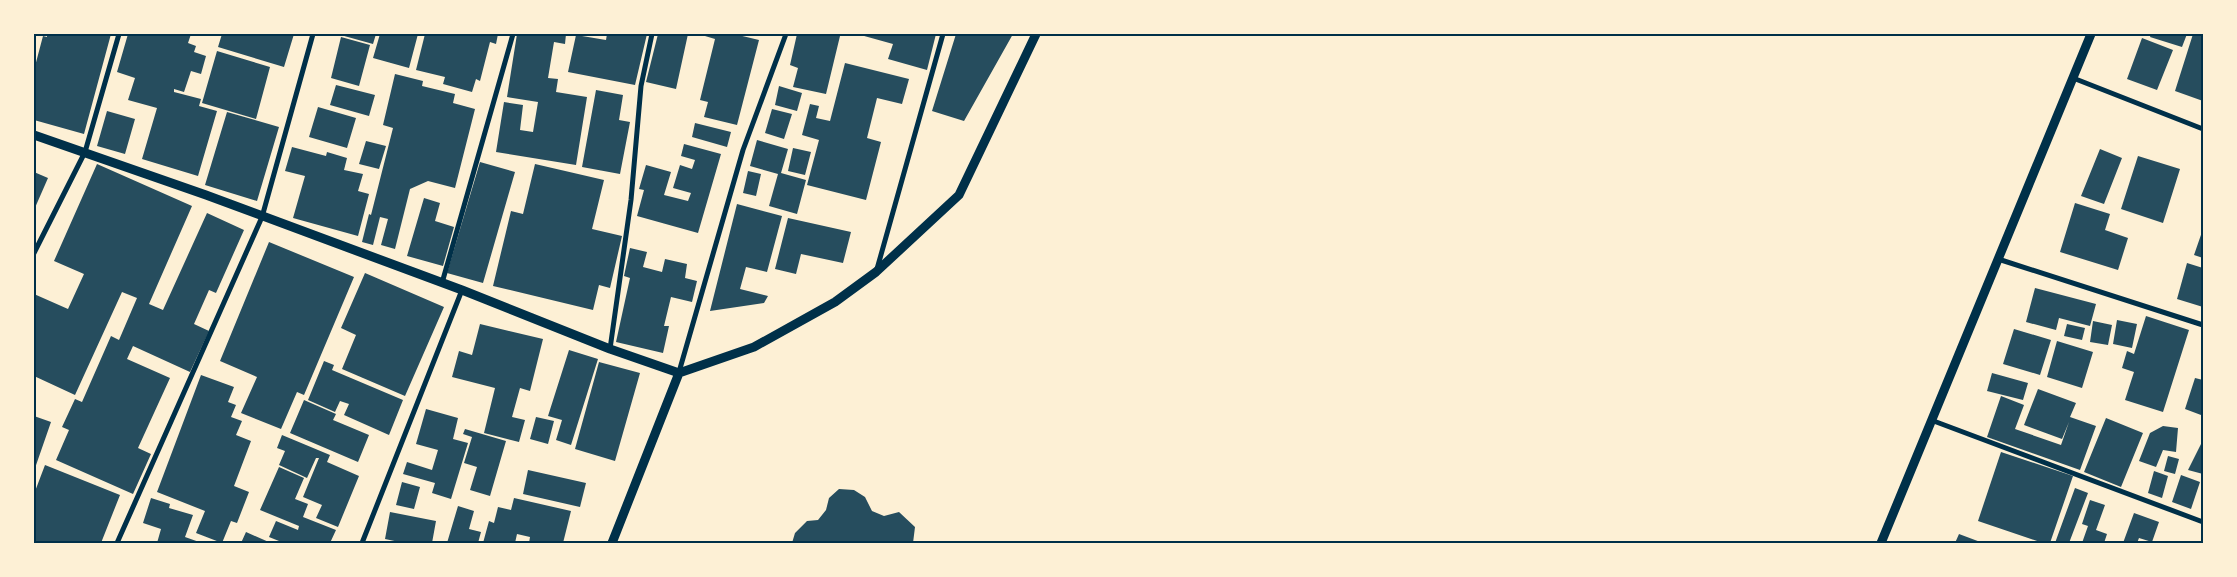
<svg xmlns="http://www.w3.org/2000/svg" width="2237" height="577" font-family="'Public Sans',sans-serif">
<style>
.building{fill:#264d5e}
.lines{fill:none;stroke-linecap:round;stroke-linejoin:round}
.minor{stroke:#003049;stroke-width:5}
.tertiary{stroke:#003049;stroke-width:9}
.neatline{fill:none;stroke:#003049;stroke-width:2}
</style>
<rect width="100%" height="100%" fill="#fdf0d5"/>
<path class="building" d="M47,34H111L84,134L34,120V70L43,36L47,37Z
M128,34H191L188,43L196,46L194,52L206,56L201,74L191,71L184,92L174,89V92L201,99L199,106L217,111L198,176L142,159L157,108L128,100L135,78L117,72Z
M222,34H294L284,67L218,47Z
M337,34H376L373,44Z
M380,34H418L409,68L373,58Z
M425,34H498L496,44L490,42L480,81L476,79L472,92L443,84L445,77L416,70Z
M517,34H566L565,44L554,42L548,78L558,79L556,92L587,97L576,165L496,152L504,102L523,105L520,130L533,132L538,102L507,97Z
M607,34H647L635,85L568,72L576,35L606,40Z
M658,34H688L676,89L646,82Z
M706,34H734L759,40L737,125L704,117L708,102L700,100L715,39L705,36Z
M797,34H829L840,36L826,94L793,87L798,68L790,65Z
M857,34H936L927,70L888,59L893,44Z
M956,34H1013L964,121L932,111Z
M2151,34H2187L2182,47L2150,37Z
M2193,34H2203V101L2175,91Z
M341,37L370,45L359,86L331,78Z
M2142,38L2173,50L2157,90L2127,79Z
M217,51L270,67L256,119L202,103Z
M845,63L909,79L902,104L877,98L867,138L881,142L866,200L807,185L819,140L802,135L810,104L819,106L816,118L830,121Z
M395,74L423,81L422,86L455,94L453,103L475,109L455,188L428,181L410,189L395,249L381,245L388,219L380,217L373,245L362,242L369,214L371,215L393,128L383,125Z
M336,85L375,95L369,116L330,105Z
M779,86L802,93L797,111L775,105Z
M596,90L623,95L619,120L630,122L620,174L582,167Z
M318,107L356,118L347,148L309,137Z
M772,109L792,114L784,139L765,133Z
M107,111L135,119L125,154L97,146Z
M227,112L279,127L257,201L205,185Z
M695,123L731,132L727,147L692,137Z
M757,140L788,149L781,173L806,180L797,214L769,206L778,174L750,166Z
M366,141L386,146L379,169L359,164Z
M684,144L721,154L698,233L637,216L644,190L639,189L646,165L671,172L664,195L688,201L691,193L673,188L680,165L692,169L695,160L681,156Z
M292,147L326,156L327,152L347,158L344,170L363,174L358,191L369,194L358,236L293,218L305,176L285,171Z
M793,148L811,152L805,175L788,171Z
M2100,149L2122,158L2104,204L2081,196Z
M2138,156L2180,169L2163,223L2121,209Z
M480,162L515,172L483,283L447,273Z
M97,164L192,206L149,304L163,310L207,213L244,230L216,293L209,290L194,324L209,331L190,372L133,346L127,359L170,378L138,448L151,454L133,494L56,460L69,430L62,427L75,399L82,402L111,336L119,340L137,298L122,292L75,395L34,376V294L68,309L84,274L54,261Z
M535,164L604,180L592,229L622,236L610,288L599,285L593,310L493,286L511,211L523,214Z
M748,171L761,174L756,196L743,193Z
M34,172L48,178L34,210Z
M424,198L440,203L435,221L454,227L443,266L407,256Z
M2075,203L2110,214L2105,230L2128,238L2118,270L2060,252Z
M737,204L782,216L767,272L746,267L740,289L768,296L764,303L710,311Z
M788,218L851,232L843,263L801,254L796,274L775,269Z
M2203,229V258L2194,255Z
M269,242L354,277L304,395L297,392L281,429L241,413L257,377L220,361Z
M630,248L647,252L643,267L662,272L665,259L687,264L685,278L697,281L692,302L671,297L664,326H669L663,353L616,342L630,278L624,276Z
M2187,263L2203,268V307L2177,299Z
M365,273L444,307L405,396L342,369L356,335L341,328Z
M2035,288L2096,304L2090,326L2059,318L2056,330L2026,322Z
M2146,316L2189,330L2163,412L2125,400L2134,372L2122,368L2127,351L2134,354Z
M2117,320L2137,324L2132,348L2113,344Z
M2093,321L2112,325L2108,345L2090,342Z
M480,324L543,339L530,391L520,388L512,417L525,420L519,442L484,433L495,388L452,377L459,351L472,355Z
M2067,324L2085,328L2082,340L2064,336Z
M2014,329L2051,340L2040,375L2003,364Z
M2057,341L2093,352L2082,388L2047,377Z
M569,350L598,359L571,445L556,440L562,420L548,416Z
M324,361L334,365L332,370L403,400L389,435L344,415L349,404L340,401L335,412L308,400Z
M599,362L640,373L615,461L575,449Z
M1992,373L2028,383L2023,400L1987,391Z
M201,375L234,387L228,402L236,405L231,417L242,421L236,435L251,441L234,486L249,492L237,523L231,521L222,543L196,533L205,511L157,492Z
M2195,378L2203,380V409L2201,415L2185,409Z
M2038,389L2076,403L2070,417L2096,426L2080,470L1987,437L2001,396L2024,405L2015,429L2061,445L2069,422L2062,439L2024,425Z
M304,400L336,414L333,420L369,435L358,462L290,433Z
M426,409L458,418L453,439L468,443L451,499L432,493L435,483L403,474L407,462L432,470L438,450L416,444Z
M34,416L51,422L34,471Z
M536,417L554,421L548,444L530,439Z
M2106,418L2143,433L2121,487L2084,472Z
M2163,426L2178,428L2176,452L2163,450L2156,467L2139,461L2150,433Z
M465,429L506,441L490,496L470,490L477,467L464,463L472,437L463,434Z
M282,435L330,455L327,462L359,476L338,527L316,518L322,505L303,497L319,458H316L307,478L279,465L285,451L277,448Z
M2203,440V474L2188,470Z
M2001,452L2073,476L2050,543H2043L1978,521Z
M2168,456L2179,459L2175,474L2164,471Z
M45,465L120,495L101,543H34V494Z
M279,467L304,478L295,499L308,504L303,517L336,530L330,543H284L269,537L276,521L298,530L299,526L260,510Z
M528,470L586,483L580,507L523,494Z
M2154,471L2168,476L2162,498L2148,493Z
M2181,475L2200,482L2191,509L2172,502Z
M402,482L420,487L414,509L396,505Z
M2075,488L2088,493L2069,543H2055Z
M839,489L854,490L865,497L872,511L884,516L899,512L915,527L913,543H792L795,533L807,521L818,520L826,510L829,498Z
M151,498L170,504L169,508L193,515L185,537L202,543H157L161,529L143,523Z
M514,498L571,511L563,543H529L530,537L517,534L515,543H483L489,521L494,523L498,507L511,510Z
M2090,500L2105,505L2096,530L2107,534L2104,543H2082L2088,526L2082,524Z
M458,506L474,511L469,529L481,532L478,543H447Z
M390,512L436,521L432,543H404L385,539Z
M2134,513L2159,522L2152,542L2139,538L2137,543H2123Z
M246,532L271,543H241Z
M1959,534L1983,543H1955Z"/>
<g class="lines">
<path class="minor" d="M2073,78L2203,129
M34,253L85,152L119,34
M1998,259L2203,325
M877,269L943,34
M442,283L513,34
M610,349L631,200L641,86L652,34
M679,372L743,150L786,34
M1931,420L2203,522
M117,543L262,217L313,34
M362,543L462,290"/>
<path class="tertiary" d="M34,135L206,195L462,290L610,349L679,373L754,347L835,302L876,272L959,195L1036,34
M612,543L679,373
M1881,543L2091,34"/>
</g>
<rect width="2237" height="577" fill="none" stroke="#fdf0d5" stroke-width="70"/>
<rect x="35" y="35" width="2167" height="507" class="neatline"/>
</svg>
